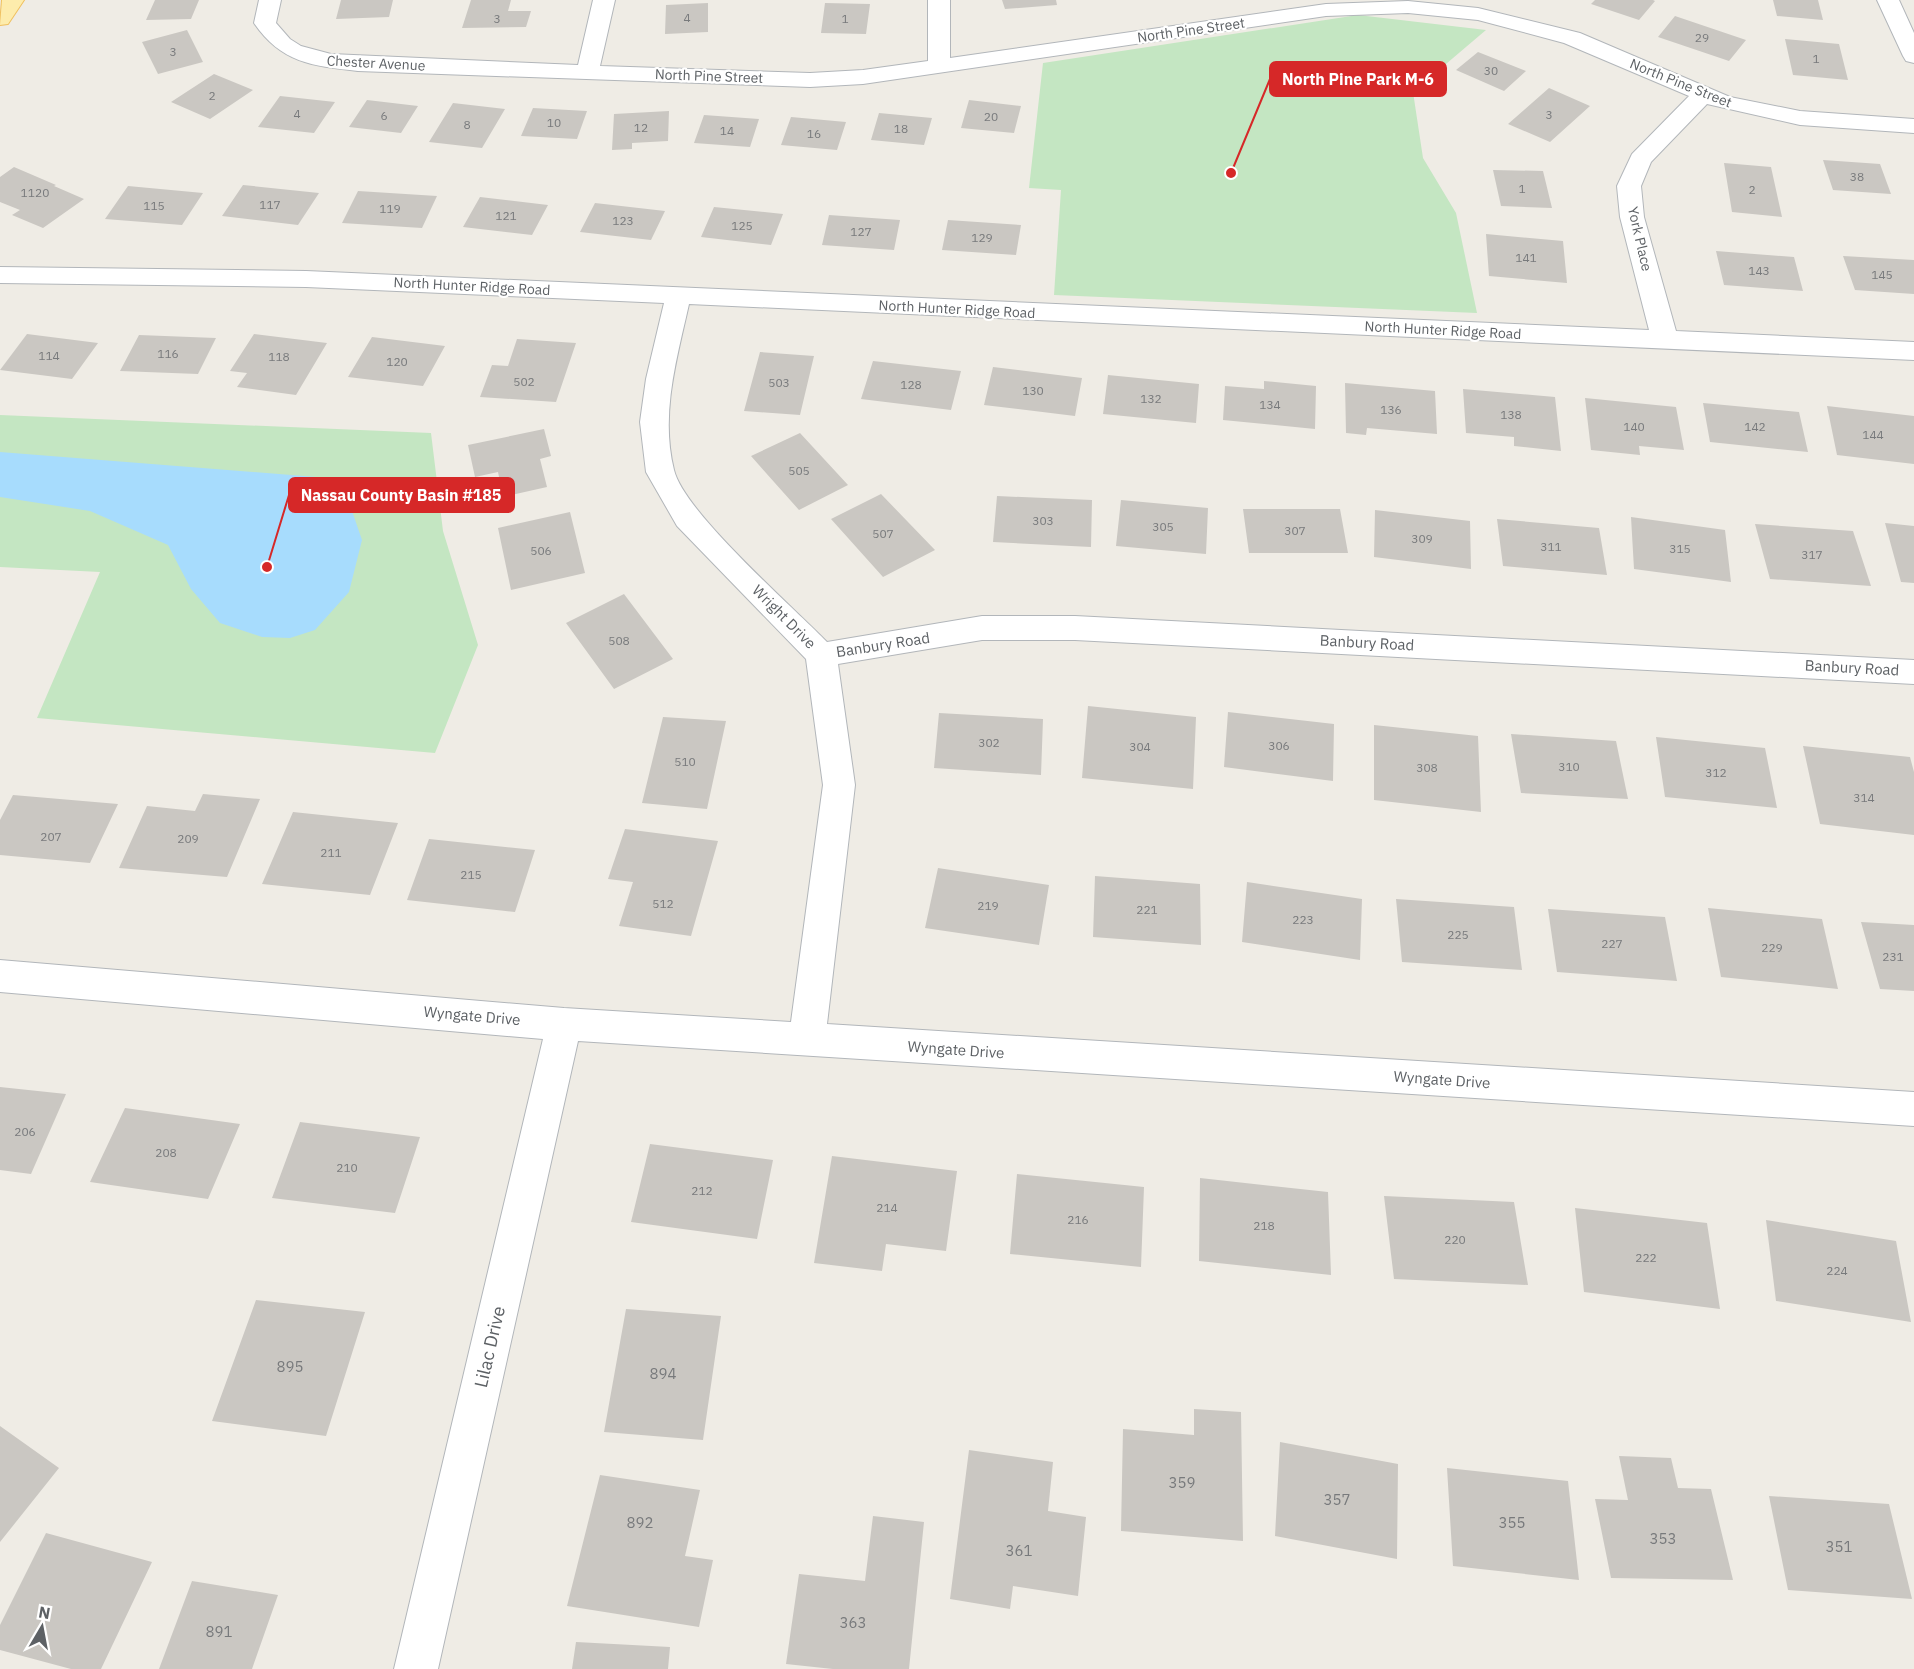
<svg xmlns="http://www.w3.org/2000/svg" width="1914" height="1669" font-family="'IBM Plex Sans',sans-serif">
<style>
.green{fill:#c4e6c2}
.water{fill:#a7dcfd}
.building{fill:#cac7c2}
.lines{fill:none;stroke-linecap:round;stroke-linejoin:round}
.street-casing{stroke:#b2b6ba;stroke-width:2}
.primary-casing{stroke:#efbf5e;stroke-width:2}
.street{fill:#fff;fill-rule:evenodd}
.primary{fill:#fdecac;fill-rule:evenodd}
.labels{text-anchor:middle;stroke-width:4.5;stroke-linejoin:round;paint-order:stroke}
.number-label{font-size:12px;fill:#787a7c}
.far-street-label{font-size:14px;fill:#5d6165;stroke:#fff}
.street-label{font-size:15px;fill:#5d6165;stroke:#fff}
.near-number-label{font-size:15px;fill:#787a7c}
.near-street-label{font-size:18px;fill:#5d6165;stroke:#fff}
.leader{fill:none;stroke:#d62828;stroke-width:2}
.callout-dot{fill:#d62828;stroke:#fff;stroke-width:2}
.callout{fill:#d62828;stroke:#d62828;stroke-width:2}
.callout-label{font-size:16px;text-anchor:middle;font-weight:bold;fill:#fff}
</style>
<rect width="100%" height="100%" fill="#efece5"/>
<path class="green" d="M1358,15L1486,30L1413,92L1423,158L1456,213L1477,313L1054,295L1061,190L1029,188L1043,63Z
M0,415L431,433L443,531L478,645L435,753L37,718L100,572L0,567Z"/>
<path class="water" d="M0,452L341,479L362,540L349,592L315,630L290,638L262,637L220,623L191,589L168,545L90,511L0,497Z"/>
<path class="building" d="M155,0H199L191,19L146,20Z
M341,0H393L389,17L336,19Z
M471,0H511L508,11H531L526,27L462,28Z
M1002,0H1056L1057,5L1005,9Z
M1595,0H1653L1655,1L1639,20L1591,4Z
M1773,0H1818L1823,20L1777,16Z
M708,3V32L665,34L666,5Z
M825,3L870,4L866,34L821,33Z
M1675,16L1746,40L1729,61L1658,37Z
M187,30L203,62L158,74L142,42Z
M1785,39L1839,44L1848,80L1793,75Z
M1478,52L1526,71L1504,91L1456,70Z
M214,74L253,90L210,119L171,102Z
M1549,88L1590,106L1550,142L1508,124Z
M280,96L335,102L314,133L258,127Z
M367,100L418,106L401,133L349,127Z
M969,100L1021,106L1014,133L961,128Z
M453,103L505,109L482,148L429,142Z
M533,108L587,111L577,139L521,136Z
M669,111L668,141L632,143V149L612,150L614,114Z
M879,113L932,118L924,145L871,140Z
M704,115L759,119L750,147L694,143Z
M791,117L846,122L837,150L781,145Z
M1823,160L1880,164L1891,194L1833,190Z
M1724,163L1771,167L1782,217L1732,212Z
M14,167L56,185L54,186L84,199L43,228L12,215L20,210L0,202V177Z
M1493,170L1543,171L1552,208L1501,206Z
M243,185L319,193L298,225L222,216Z
M128,186L203,193L182,225L105,219Z
M358,191L437,196L422,228L342,223Z
M480,197L548,205L532,235L463,227Z
M595,203L665,211L651,240L580,232Z
M714,207L783,214L771,245L701,237Z
M829,215L900,220L894,250L822,245Z
M948,220L1021,225L1016,255L942,250Z
M1486,234L1563,241L1567,283L1489,276Z
M1716,251L1794,257L1803,291L1724,285Z
M1843,256L1914,260V294L1855,290Z
M27,334L98,343L72,379L0,370Z
M254,334L327,343L296,395L237,387L247,373L230,371Z
M139,335L216,338L198,374L120,371Z
M372,337L445,346L423,386L348,377Z
M517,339L576,343L556,402L480,397L492,365L508,366Z
M760,352L814,356L800,415L744,411Z
M873,361L961,371L951,410L861,399Z
M993,367L1082,378L1075,416L984,405Z
M1108,375L1199,384L1196,423L1103,414Z
M1264,381L1316,386L1315,429L1223,420L1225,386L1264,389Z
M1345,383L1435,391L1437,434L1367,428L1366,435L1346,433Z
M1463,389L1555,397L1561,451L1514,446V437L1466,433Z
M1585,398L1676,407L1684,450L1639,446L1640,455L1591,450Z
M1703,403L1799,412L1808,452L1710,442Z
M1827,406L1914,416V464L1837,455Z
M544,429L551,456L540,459L547,487L503,497L498,472L475,477L468,445Z
M800,433L848,485L799,510L751,456Z
M881,494L935,550L883,577L831,519Z
M997,496L1092,500L1091,547L993,542Z
M1121,500L1208,508L1206,554L1116,546Z
M1243,509H1340L1348,553H1249Z
M1375,510L1470,521L1471,569L1374,557Z
M570,512L585,573L511,590L498,528Z
M1631,517L1725,530L1731,582L1634,569Z
M1497,519L1599,528L1607,575L1503,566Z
M1885,523L1914,526V583L1901,582Z
M1755,524L1853,531L1871,586L1770,579Z
M624,594L673,659L614,689L566,623Z
M1088,706L1196,717L1193,789L1082,778Z
M1228,712L1334,724L1333,781L1224,767Z
M939,713L1043,719L1041,775L934,768Z
M663,717L726,721L707,809L642,803Z
M1374,725L1478,736L1481,812L1374,800Z
M1511,734L1616,741L1628,799L1521,793Z
M1656,737L1765,748L1777,808L1665,797Z
M1803,746L1910,757L1914,772V835L1820,824Z
M203,794L260,799L227,877L119,868L147,806L195,811Z
M13,795L118,804L90,863L0,855V820Z
M293,812L398,823L370,895L262,884Z
M625,829L718,841L691,936L619,926L633,882L608,879Z
M429,839L535,850L515,912L407,900Z
M938,868L1049,885L1039,945L925,928Z
M1095,876L1200,884L1201,945L1093,937Z
M1247,882L1362,899L1360,960L1242,942Z
M1396,899L1514,907L1522,970L1402,962Z
M1708,908L1822,919L1838,989L1721,977Z
M1548,909L1665,917L1677,981L1557,972Z
M1861,922L1914,925V991L1880,989Z
M0,1087L66,1094L31,1174L0,1170Z
M125,1108L240,1124L208,1199L90,1182Z
M300,1122L420,1137L395,1213L272,1198Z
M650,1144L773,1160L757,1239L631,1222Z
M832,1156L957,1171L946,1251L886,1244L882,1271L814,1263Z
M1017,1174L1144,1187L1141,1267L1010,1254Z
M1200,1178L1328,1192L1331,1275L1199,1261Z
M1384,1196L1514,1202L1528,1285L1394,1279Z
M1575,1208L1707,1223L1720,1309L1584,1292Z
M1766,1220L1896,1241L1911,1322L1776,1301Z
M256,1300L365,1312L326,1436L212,1421Z
M626,1309L721,1316L703,1440L604,1432Z
M1194,1409L1241,1412L1243,1541L1121,1531L1123,1429L1194,1435Z
M0,1426L59,1468L0,1542Z
M1280,1442L1398,1464L1397,1559L1275,1536Z
M969,1450L1053,1462L1048,1511L1086,1517L1078,1596L1013,1586L1010,1609L950,1599Z
M1619,1456L1671,1458L1678,1488L1711,1489L1733,1580L1611,1578L1595,1499L1628,1500Z
M1447,1468L1568,1481L1579,1580L1453,1566Z
M600,1475L700,1490L685,1556L713,1560L699,1627L567,1606Z
M1769,1496L1889,1504L1912,1599L1788,1590Z
M873,1516L924,1522L909,1669H833L786,1664L799,1574L865,1581Z
M46,1533L152,1562L101,1669H71L0,1650V1625Z
M192,1581L278,1595L252,1669H159Z
M576,1642L670,1647L668,1669H572Z"/>
<g class="lines">
<g class="street-casing">
<path id="street" d="M259,0H281L276,23L290,39L301,46L331,54L578,65L593,0H615L600,66L810,73L863,70L928,61V0H950V58L1326,4L1408,1L1478,8L1580,33L1730,97L1800,111L1914,119V133L1800,125L1707,104L1651,162L1641,186L1644,217L1676,331L1914,342V360L689,304C677,358 660,414 674,470C684,512 793,607 827,642L982,616H1075L1914,660V684L1075,640H982L838,664L855,785L827,1024L1914,1092V1126L578,1041L438,1669H394L543,1039L0,992V960L564,1008L791,1022L823,785L806,659L677,526L646,472L640,422L646,379L664,303L306,287L0,283V267L306,271L1649,330L1620,217L1617,186L1632,154L1689,96L1564,43L1478,20L1408,13L1326,16L863,84L810,87L358,71C313,66 281,63 254,23Z
M1877,0H1899L1914,33V63L1906,61L1903,56Z"/>
</g>
<g class="primary-casing">
<path id="primary" d="M2,0H24L8,24L0,25Z"/>
</g>
<use href="#street" class="street"/>
<use href="#primary" class="primary"/>
</g>
<g class="labels">
<g class="number-label">
<text x="687" y="22">4</text>
<text x="497" y="23">3</text>
<text x="845" y="23">1</text>
<text x="1702" y="42">29</text>
<text x="173" y="56">3</text>
<text x="1816" y="63">1</text>
<text x="1491" y="75">30</text>
<text x="212" y="100">2</text>
<text x="297" y="118">4</text>
<text x="1549" y="119">3</text>
<text x="384" y="120">6</text>
<text x="991" y="121">20</text>
<text x="554" y="127">10</text>
<text x="467" y="129">8</text>
<text x="641" y="132">12</text>
<text x="901" y="133">18</text>
<text x="727" y="135">14</text>
<text x="814" y="138">16</text>
<text x="1857" y="181">38</text>
<text x="1522" y="193">1</text>
<text x="1752" y="194">2</text>
<text x="35" y="197">1120</text>
<text x="270" y="209">117</text>
<text x="154" y="210">115</text>
<text x="390" y="213">119</text>
<text x="506" y="220">121</text>
<text x="623" y="225">123</text>
<text x="742" y="230">125</text>
<text x="861" y="236">127</text>
<text x="982" y="242">129</text>
<text x="1526" y="262">141</text>
<text x="1759" y="275">143</text>
<text x="1882" y="279">145</text>
<text x="168" y="358">116</text>
<text x="49" y="360">114</text>
<text x="279" y="361">118</text>
<text x="397" y="366">120</text>
<text x="524" y="386">502</text>
<text x="779" y="387">503</text>
<text x="911" y="389">128</text>
<text x="1033" y="395">130</text>
<text x="1151" y="403">132</text>
<text x="1270" y="409">134</text>
<text x="1391" y="414">136</text>
<text x="1511" y="419">138</text>
<text x="1634" y="431">140</text>
<text x="1755" y="431">142</text>
<text x="1873" y="439">144</text>
<text x="799" y="475">505</text>
<text x="1043" y="525">303</text>
<text x="1163" y="531">305</text>
<text x="1295" y="535">307</text>
<text x="883" y="538">507</text>
<text x="1422" y="543">309</text>
<text x="1551" y="551">311</text>
<text x="1680" y="553">315</text>
<text x="541" y="555">506</text>
<text x="1812" y="559">317</text>
<text x="619" y="645">508</text>
<text x="989" y="747">302</text>
<text x="1279" y="750">306</text>
<text x="1140" y="751">304</text>
<text x="685" y="766">510</text>
<text x="1569" y="771">310</text>
<text x="1427" y="772">308</text>
<text x="1716" y="777">312</text>
<text x="1864" y="802">314</text>
<text x="51" y="841">207</text>
<text x="188" y="843">209</text>
<text x="331" y="857">211</text>
<text x="471" y="879">215</text>
<text x="663" y="908">512</text>
<text x="988" y="910">219</text>
<text x="1147" y="914">221</text>
<text x="1303" y="924">223</text>
<text x="1458" y="939">225</text>
<text x="1612" y="948">227</text>
<text x="1772" y="952">229</text>
<text x="1893" y="961">231</text>
<text x="25" y="1136">206</text>
<text x="166" y="1157">208</text>
<text x="347" y="1172">210</text>
<text x="702" y="1195">212</text>
<text x="887" y="1212">214</text>
<text x="1078" y="1224">216</text>
<text x="1264" y="1230">218</text>
<text x="1455" y="1244">220</text>
<text x="1646" y="1262">222</text>
<text x="1837" y="1275">224</text>
</g>
<g class="far-street-label">
<text transform="translate(1191 30) rotate(-8)" y="5">North Pine Street</text>
<text transform="translate(376 63) rotate(3)" y="5">Chester Avenue</text>
<text transform="translate(709 76) rotate(2)" y="5">North Pine Street</text>
<text transform="translate(1681 83) rotate(22)" y="5">North Pine Street</text>
<text transform="translate(1640 239) rotate(77)" y="5">York Place</text>
<text transform="translate(472 286) rotate(3)" y="5">North Hunter Ridge Road</text>
<text transform="translate(957 309) rotate(3)" y="5">North Hunter Ridge Road</text>
<text transform="translate(1443 330) rotate(3)" y="5">North Hunter Ridge Road</text>
</g>
<g class="street-label">
<text transform="translate(784 617) rotate(45)" y="5">Wright Drive</text>
<text transform="translate(1367 643) rotate(3)" y="5">Banbury Road</text>
<text transform="translate(883 645) rotate(-9)" y="5">Banbury Road</text>
<text transform="translate(1852 668) rotate(3)" y="5">Banbury Road</text>
<text transform="translate(472 1016) rotate(5)" y="5">Wyngate Drive</text>
<text transform="translate(956 1050) rotate(4)" y="5">Wyngate Drive</text>
<text transform="translate(1442 1080) rotate(4)" y="5">Wyngate Drive</text>
</g>
<g class="near-number-label">
<text x="290" y="1372">895</text>
<text x="663" y="1379">894</text>
<text x="1182" y="1488">359</text>
<text x="1337" y="1505">357</text>
<text x="640" y="1528">892</text>
<text x="1512" y="1528">355</text>
<text x="1663" y="1544">353</text>
<text x="1839" y="1552">351</text>
<text x="1019" y="1556">361</text>
<text x="853" y="1628">363</text>
<text x="219" y="1637">891</text>
</g>
<g class="near-street-label">
<text transform="translate(490 1347) rotate(-77)" y="6">Lilac Drive</text>
</g>
</g>
<path class="leader" d="M1231 173L1270 79M267 567L289 495"/>
<g class="callout-dot">
<circle cx="1231" cy="173" r="6"/>
<circle cx="267" cy="567" r="6"/>
</g>
<g class="callout">
<rect x="1270" y="62" width="176" height="34" rx="6"/>
<rect x="289" y="478" width="225" height="34" rx="6"/>
</g>
<g class="callout-label">
<text x="1358" y="85">North Pine Park M-6</text>
<text x="401" y="501">Nassau County Basin #185</text>
</g>
<g transform="translate(42 1627) rotate(10)" stroke="#ffffff" stroke-width="4.5" paint-order="stroke">
<path d="M0-4.5L10 22L0 15L-10 22Z" fill="#5d6165"/>
<text y="-9" font-size="16" font-weight="bold" text-anchor="middle" fill="#5d6165">N</text>
</g>
</svg>
